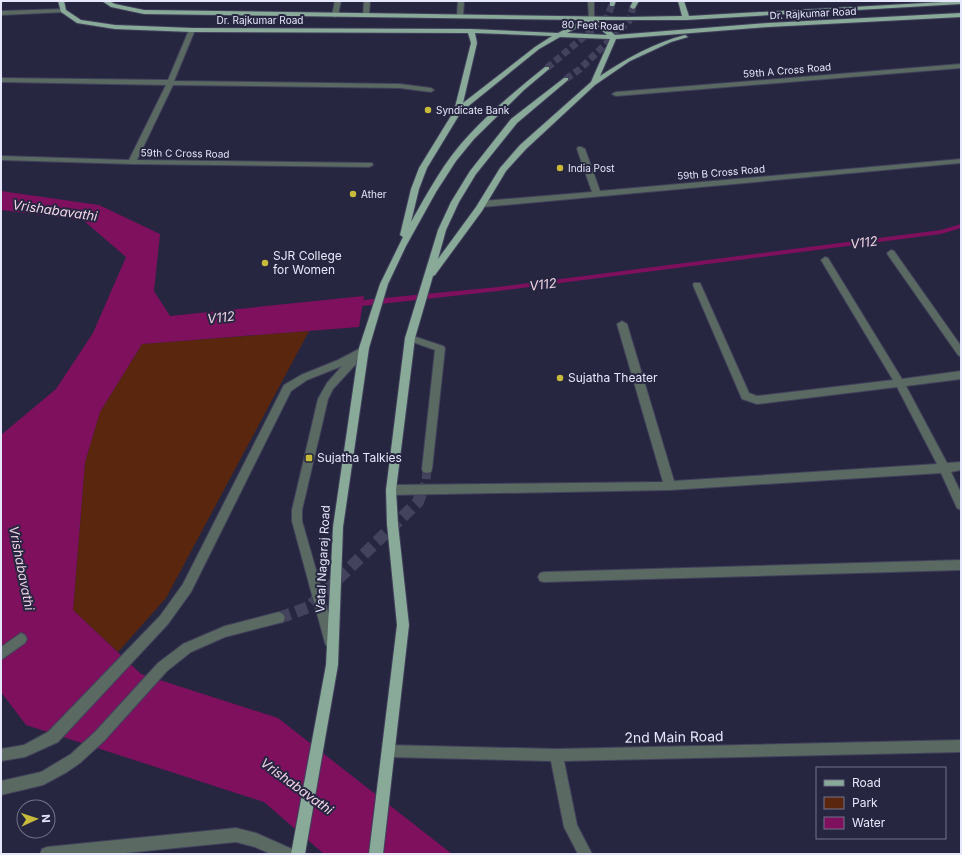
<svg xmlns="http://www.w3.org/2000/svg" width="962" height="855" font-family="Inter,sans-serif">
<style>
.green{fill:#5a270e}
.water{fill:#7e105e}
.lines{fill:none;stroke-linecap:round;stroke-linejoin:round}
.stream{fill:#7e105e;fill-rule:evenodd}
.minor-tunnel-far1{stroke:#43435d;stroke-width:9;stroke-dasharray:9 4.5;stroke-linecap:butt}
.minor-tunnel{stroke:#43435d;stroke-width:12;stroke-dasharray:12 6;stroke-linecap:butt}
.major-tunnel{stroke:#43435d;stroke-width:7;stroke-dasharray:7 3.5;stroke-linecap:butt}
.minor-casing{stroke:#41415b;stroke-width:2}
.major-casing{stroke:#41415b;stroke-width:2}
.minor{fill:#5a6961;fill-rule:evenodd}
.major{fill:#89a999;fill-rule:evenodd}
.poi-dot{fill:#c8bb3b;stroke:#262641;stroke-width:1.5}
.labels{text-anchor:middle;stroke-width:4;stroke-linejoin:round;paint-order:stroke}
.far-street-label{font-size:10px;fill:#e6e7fa;stroke:#262641}
.far-poi-label{font-size:10px;fill:#e6e7fa;stroke:#262641;text-anchor:start}
.poi-label{font-size:12px;fill:#e6e7fa;stroke:#262641;text-anchor:start}
.street-label{font-size:12px;fill:#e6e7fa;stroke:#262641}
.water-label{font-size:13px;font-style:italic;fill:#f1d4e4;stroke:#262641}
.near-street-label{font-size:14px;fill:#e6e7fa;stroke:#262641}
</style>
<rect width="100%" height="100%" fill="#262641"/>
<path class="green" d="M309,331L166,598L118,652L73,610L85,462L100,412L142,344Z"/>
<path class="water" d="M1,191L99,205L160,234L154,291L170,316L364,296L359,327L142,344L100,412L85,462L73,610L141,674L278,718L452,854H324L264,802L26,725L1,692V435L56,389L93,333L126,257L83,220L1,210Z"/>
<g class="lines">
<path class="stream" d="M961,224V228L941,234L498,291L353,307L349,304L353,301L498,287L941,230Z"/>
<path class="minor-tunnel-far1" d="M422,492L426,481L427,469"/>
<path class="minor-tunnel" d="M279,618L309,607L418,502L422,491"/>
<path class="major-tunnel" d="M547,68L607,17L612,5
M566,79L580,69L629,21L633,7"/>
<g class="minor-casing">
<path id="minor" d="M335,1H341L338,15L335,17L332,15Z
M364,1H370L369,15L366,17L363,15Z
M458,1H464L463,16L460,18L457,16Z
M588,1H594V20L589,19Z
M63,9L66,11L65,12L1,15V11Z
M192,28L195,30L174,81L400,84L431,88L434,90L431,92L400,88L173,85L137,160L372,163L373,165L369,167L132,164L1,160V156L129,160L166,85L1,82V78L168,80L189,30Z
M961,64V68L616,96L612,94L616,92Z
M578,147H581L585,149L600,191L961,159V163L483,207L479,204L483,201L592,192L577,149Z
M891,250L894,251L961,346V357L958,355L888,255L887,253Z
M825,257L828,258L902,379L961,371V379L906,386L947,463L961,462V470L951,472L961,493V510L957,508L941,473L670,490L391,495L387,493L386,490L387,487L391,485L663,482L617,324L622,321L627,324L674,481L937,464L897,387L757,404L742,399L693,285L694,283H700L701,285L749,393L757,396L893,380L821,260Z
M410,335L443,346L445,348L432,469L431,472L427,473L423,472L422,469L435,350L407,340L405,338L407,336Z
M359,349L364,353L357,359L356,364L333,389L328,399L302,510V521L337,643L335,647L331,649L327,647L325,643L292,521V510L318,399L327,383L342,366L307,380L291,391L191,592L168,624L58,742L25,757L1,761V749L24,745L48,732L160,616L183,584L284,385L301,375L338,360Z
M961,560V570L544,582L540,581L538,577L540,573L544,572Z
M279,612L283,614L285,618L283,622L225,637L191,652L167,671L104,741L80,763L67,772L43,785L1,795V781L41,772L71,754L95,732L158,663L183,644L225,626Z
M21,633L25,635L27,639L25,643L1,660V647Z
M961,740V752L564,761L577,825L592,854H578L564,827L551,761L388,757L383,756L382,751L383,746L388,745L556,749Z
M236,828L256,833L292,849L294,854H271L255,847L236,842L115,854H40L42,849L47,847Z"/>
</g>
<g class="major-casing">
<path id="major" d="M58,1H64L66,10L81,20L115,25L192,28L471,29L558,33L583,20L144,14L111,7L102,1H109L115,4L144,10L627,17L682,16L678,1H684L689,16L961,1V4L686,20H598L615,35L768,23L961,13V17L768,27L616,39L600,76C627,58 654,43 685,35L688,37L671,42L630,61L595,85L526,149L506,171L482,211L435,275L433,276L415,338L396,490L398,524L409,625L383,854H369L397,625L387,524L386,490L405,338L438,230L451,202L470,171L511,119L564,78H568V80L517,123L476,174L459,202L446,230L438,259L476,207L500,168L520,145L591,82L610,39L560,37L539,49L461,112L427,168L419,189L411,222C428,192 445,160 469,135C492,110 519,88 545,67H549V69L524,90L474,139L456,161L436,192L406,246L388,284L369,348L343,527L338,665L305,854H291L326,665L333,527L359,348L380,284L403,237L400,235L411,189L419,168L454,111L471,43L468,33L192,32L115,29L77,23L61,12ZM591,21L607,35L567,33ZM475,33L552,36L535,47L463,103L477,43Z
M610,1H616L614,6H610Z
M633,1H639L635,8L633,9L630,7Z"/>
</g>
<use href="#minor" class="minor"/>
<use href="#major" class="major"/>
</g>
<g class="poi-dot">
<circle cx="428" cy="110" r="4"/>
<circle cx="560" cy="168" r="4"/>
<circle cx="353" cy="194" r="4"/>
<circle cx="265" cy="263" r="4"/>
<circle cx="560" cy="378" r="4"/>
<rect x="305" y="454" width="8" height="8" rx="2"/>
</g>
<g class="labels">
<g class="far-street-label">
<text transform="translate(813 13) rotate(-3)" y="4">Dr. Rajkumar Road</text>
<text x="260" y="24">Dr. Rajkumar Road</text>
<text transform="translate(593 25) rotate(2)" y="4">80 Feet Road</text>
<text transform="translate(787 70) rotate(-5)" y="4">59th A Cross Road</text>
<text transform="translate(185 153) rotate(1)" y="4">59th C Cross Road</text>
<text transform="translate(721 172) rotate(-5)" y="4">59th B Cross Road</text>
</g>
<g class="far-poi-label">
<text x="436" y="114">Syndicate Bank</text>
<text x="568" y="172">India Post</text>
<text x="361" y="198">Ather</text>
</g>
<g class="poi-label">
<text x="273" y="260">SJR College<tspan x="273" dy="14">for Women</tspan></text>
<text x="568" y="382">Sujatha Theater</text>
<text x="317" y="462">Sujatha Talkies</text>
</g>
<g class="street-label">
<text transform="translate(323 559) rotate(-87)" y="4">Vatal Nagaraj Road</text>
</g>
<g class="water-label">
<text transform="translate(55 210) rotate(8)" y="5">Vrishabavathi</text>
<text transform="translate(864 242) rotate(-7)" y="5">V112</text>
<text transform="translate(543 284) rotate(-7)" y="5">V112</text>
<text transform="translate(221 317) rotate(-6)" y="5">V112</text>
<text transform="translate(22 568) rotate(79)" y="5">Vrishabavathi</text>
<text transform="translate(297 786) rotate(36)" y="5">Vrishabavathi</text>
</g>
<g class="near-street-label">
<text transform="translate(674 737) rotate(-1)" y="5">2nd Main Road</text>
</g>
</g>
<rect width="962" height="855" fill="none" stroke="#e6e7fa" stroke-width="4"/>
<rect x="816" y="767" width="130" height="72" fill="#262641" stroke="#73738b"/>
<rect x="824" y="780" width="20" height="6" fill="#89a999" stroke="#73738b"/>
<text x="852" y="787" font-size="12" fill="#e6e7fa">Road</text>
<rect x="824" y="797" width="20" height="12" fill="#5a270e" stroke="#73738b"/>
<text x="852" y="807" font-size="12" fill="#e6e7fa">Park</text>
<rect x="824" y="817" width="20" height="12" fill="#7e105e" stroke="#73738b"/>
<text x="852" y="827" font-size="12" fill="#e6e7fa">Water</text>
<g transform="translate(36 819) rotate(87)"><circle r="19" fill="#262641" stroke="#73738b"/>
<path d="M0-3L7 15L0 10L-7 15Z" fill="#c8bb3b"/>
<text y="-6" font-size="11" font-weight="bold" text-anchor="middle" fill="#e6e7fa">N</text>
</g>
</svg>
